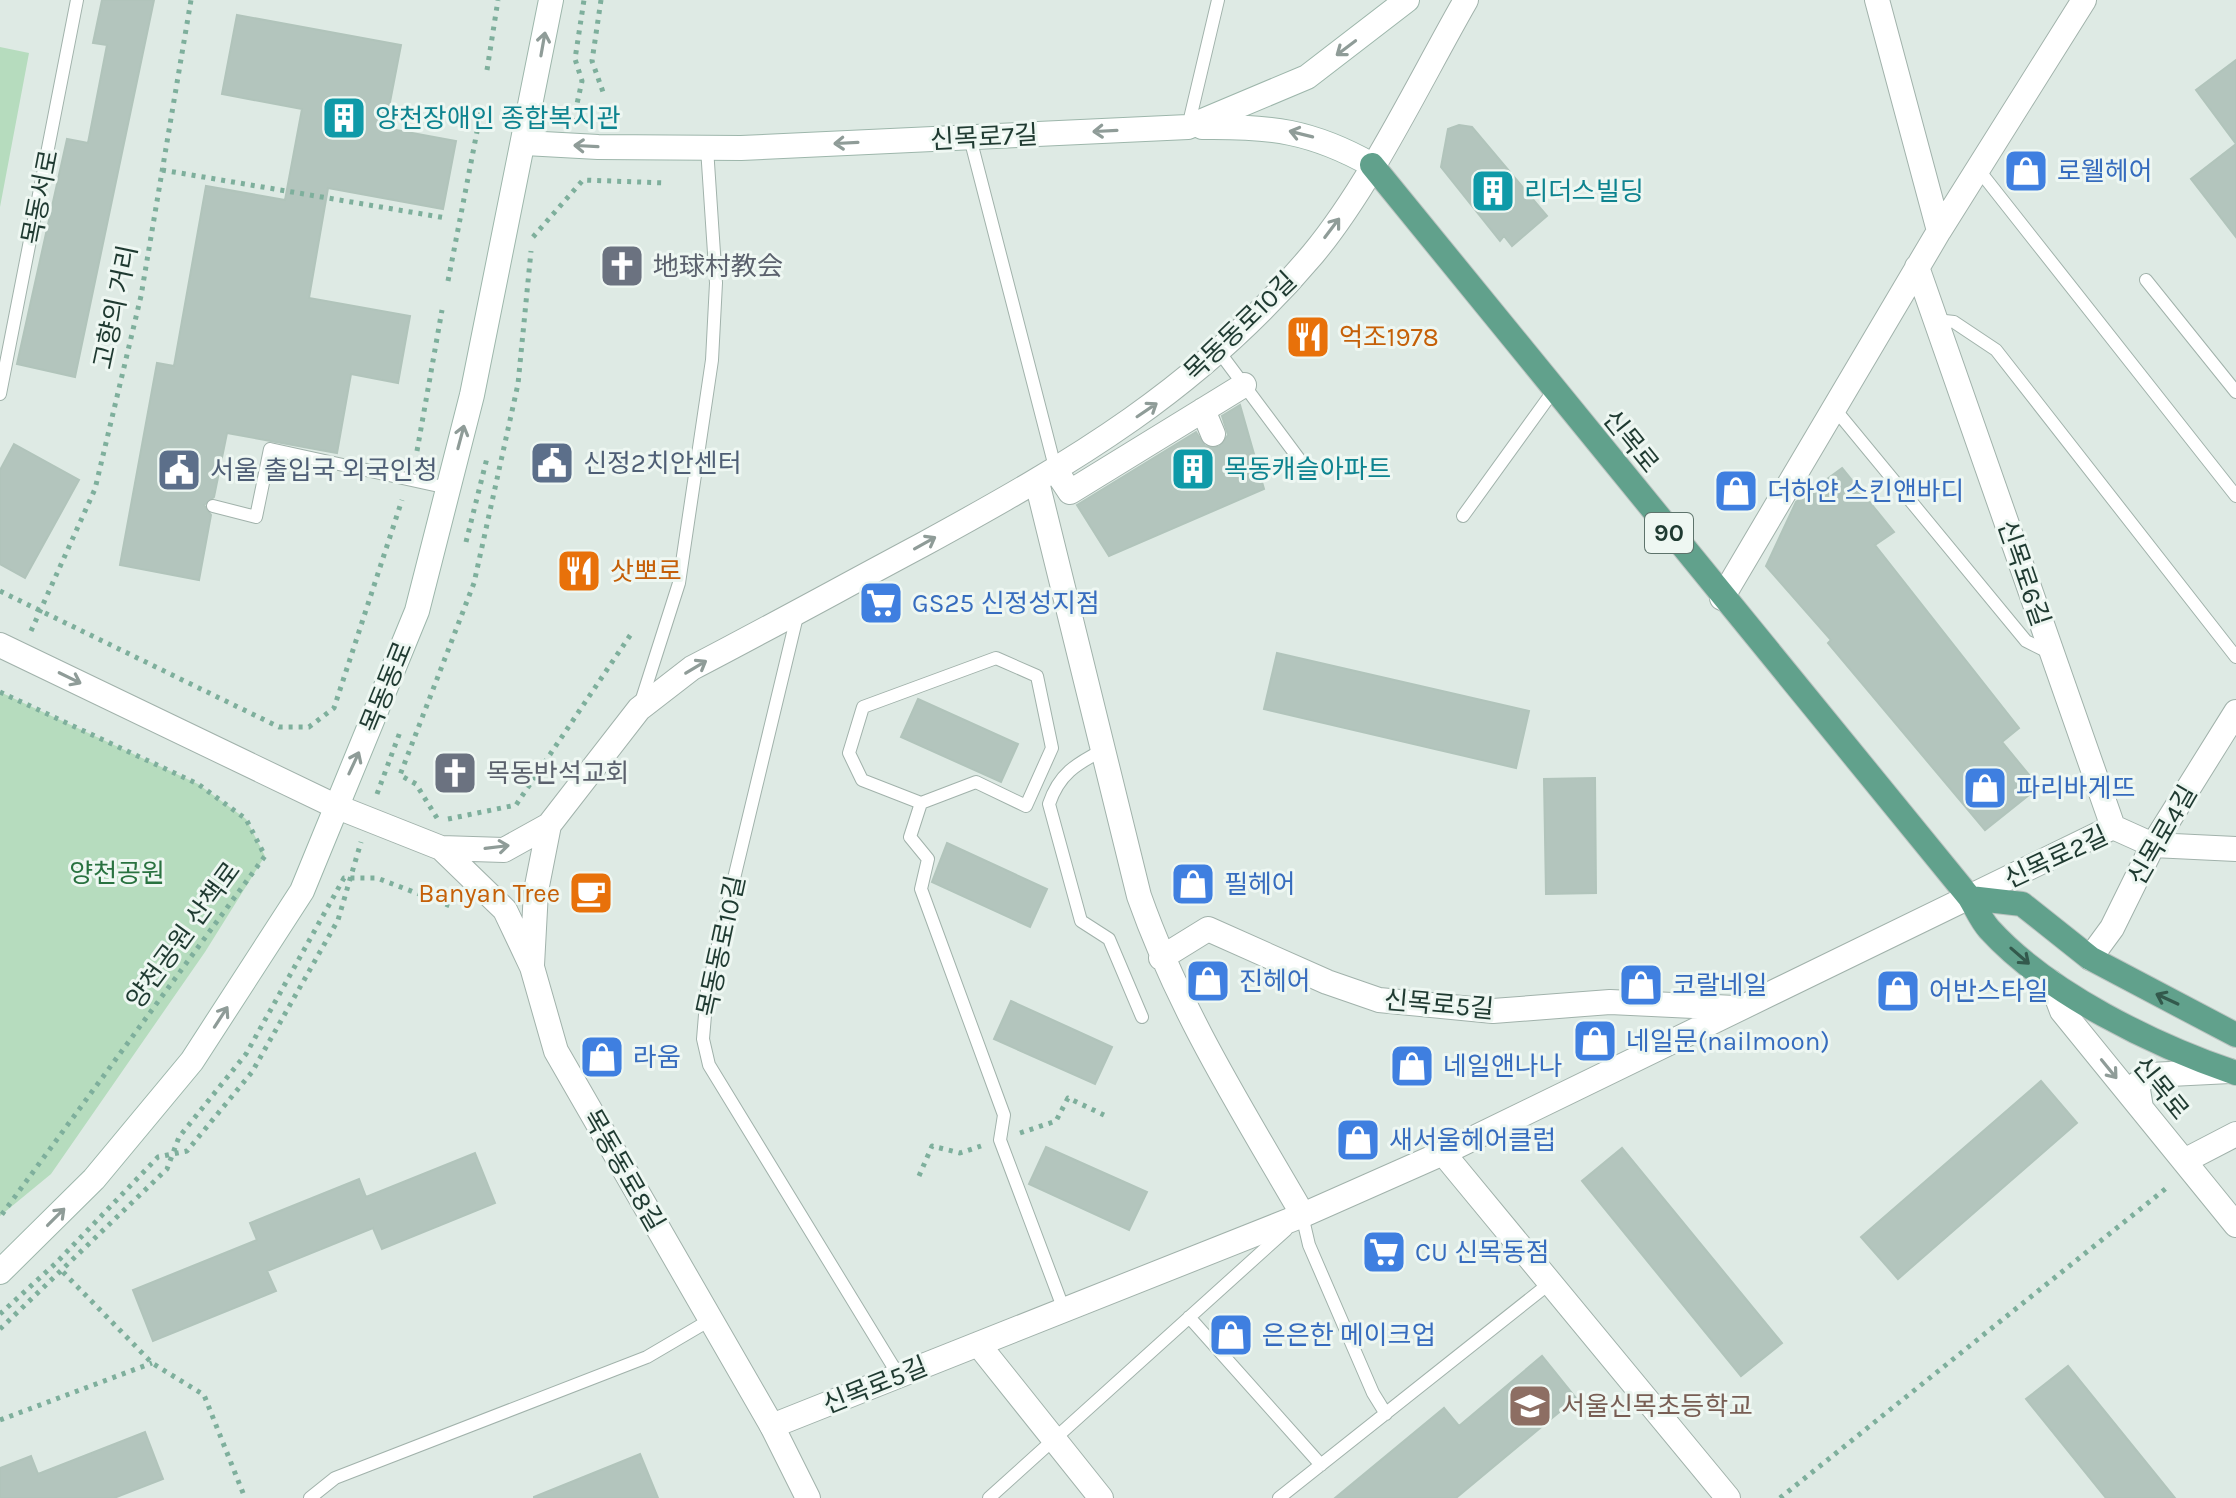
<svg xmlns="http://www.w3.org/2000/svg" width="2236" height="1498" font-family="Karla,'Noto Sans KR',sans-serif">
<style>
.green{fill:#b6dcbe}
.building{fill:#b3c5bd;stroke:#b1c4bb;stroke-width:2}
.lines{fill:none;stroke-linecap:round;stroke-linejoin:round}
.service-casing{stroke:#a1b2ab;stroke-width:14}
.minor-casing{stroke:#a1b2ab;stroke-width:26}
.tertiary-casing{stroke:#a1b2ab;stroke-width:26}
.secondary-casing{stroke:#9db6ab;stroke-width:26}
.primary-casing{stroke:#bcc4c1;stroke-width:26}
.path{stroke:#7eaf9c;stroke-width:5;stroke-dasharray:4 6;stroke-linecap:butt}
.service{stroke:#fff;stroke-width:12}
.minor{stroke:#fff;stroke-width:24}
.tertiary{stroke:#fff;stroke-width:24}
.secondary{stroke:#fff;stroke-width:24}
.primary{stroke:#61a18c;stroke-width:24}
.oneway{stroke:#8f9c98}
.oneway2{stroke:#33594c}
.labels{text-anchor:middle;stroke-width:6;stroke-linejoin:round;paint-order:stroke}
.shield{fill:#eef7f2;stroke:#5d736b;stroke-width:2}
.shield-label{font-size:24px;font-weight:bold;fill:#1f3a31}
.culture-label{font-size:26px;fill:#0d838f;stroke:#eef7f2;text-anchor:start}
.street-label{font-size:26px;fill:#1f3a31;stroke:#eef7f2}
.shop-label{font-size:26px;fill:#366cbe;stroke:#eef7f2;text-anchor:start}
.worship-label{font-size:26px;fill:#5b616d;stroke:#eef7f2;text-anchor:start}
.food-label{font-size:26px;fill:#c56008;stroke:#eef7f2;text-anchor:start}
.service-label{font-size:26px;fill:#4e5e75;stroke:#eef7f2;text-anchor:start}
.park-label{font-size:26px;fill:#297240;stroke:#eef7f2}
.education-label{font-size:26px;fill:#785e54;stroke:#eef7f2;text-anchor:start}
</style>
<rect width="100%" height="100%" fill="#deeae4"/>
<path class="green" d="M0,47L29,53L0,207Z
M0,692L198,784L246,819L265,856L205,952L51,1174L0,1216Z"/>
<path class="building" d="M102,0H154L75,377L17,364L67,139L88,143L107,45L93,43Z
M237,15L401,45L385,128L456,141L443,209L328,188L309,298L410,316L398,383L351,374L337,453L227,433L214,497L204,505L211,515L199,580L120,565L157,363L174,366L206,186L285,200L302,109L222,94Z
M2236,60V237L2191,179L2236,144L2196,90Z
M1459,125L1472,127L1547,216L1512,246L1504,236L1500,241L1441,167L1448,129Z
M1240,405L1264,489L1109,556L1077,505L1196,432L1205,446L1219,447L1228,435L1222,416Z
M14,444L79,480L25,578L0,564V470Z
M1842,468L1894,532L1875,545L2019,728L2002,742L2039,787L1985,830L1828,643L1831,640L1766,566L1796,502Z
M1277,653L1529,711L1516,768L1264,709Z
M918,699L1018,744L1001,782L901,737Z
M1595,778L1596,893L1546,894L1544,779Z
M947,843L1047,889L1030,927L932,882Z
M1011,1001L1112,1047L1095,1084L994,1039Z
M2041,1081L2077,1123L1898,1279L1861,1237Z
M1046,1147L1147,1192L1129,1230L1029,1184Z
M1622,1148L1782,1343L1741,1376L1582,1181Z
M475,1153L495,1203L382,1249L373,1228L267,1271L276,1291L153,1341L133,1290L257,1240L250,1223L359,1179L366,1197Z
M1542,1356L1576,1398L1456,1498H1335L1444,1408L1459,1426Z
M2068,1366L2175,1498H2106L2026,1399Z
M145,1432L163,1479L114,1498H0V1468L31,1456L38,1474Z
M640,1454L658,1498H534V1497Z"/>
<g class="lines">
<g class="service-casing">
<path id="service" d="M1188,127L1218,0
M970,138L1056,471
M1978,169L2236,496
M2146,280L2236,392
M1936,320L1954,322L1996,350L2236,657
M1220,353L1305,467
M0,394L77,0
M1834,408L2026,641L2050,653
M213,506L256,517L270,449L448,488
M1463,516L1554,390
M798,612L707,991L703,1039L709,1065L899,1376
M641,702L679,583L712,360L716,283L707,148
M1103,750C1076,764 1059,774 1049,804L1081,921L1109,939L1142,1017
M921,803L976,782L1026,806L1052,748L1037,676L996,658L863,707L849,753L862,780L921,803L910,837L928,859L921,889L1004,1115L1000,1140L1064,1310
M1302,1215L1309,1245L1373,1393L1386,1414
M1189,1317L1321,1465
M310,1498L335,1478L647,1357L710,1320
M989,1498L1286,1230
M1279,1498L1550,1283"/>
</g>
<g class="minor-casing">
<path id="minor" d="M1877,0L1939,231
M1917,267L2113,827
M1203,410L1213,434
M1056,471L1070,492L1244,385
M1037,482L1139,896C1180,1012 1241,1108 1303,1215
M1722,598L1939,231L2084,0
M1161,958L1208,929L1327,982L1379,1000L1493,1011L1610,1002L1735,1008
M2090,958L2112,928L2153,845L2236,712
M2051,982L2062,1011L2236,1225
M2141,1108L2137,1084L2150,1075L2230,1071
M1443,1153L1728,1498
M2184,1161L2236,1134
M978,1344L1101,1498
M772,1426L1303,1215L1443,1153L2113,827L2153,845L2236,849"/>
</g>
<g class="tertiary-casing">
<path id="tertiary" d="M0,645L335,806L441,848L504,850L549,825L639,709L692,668C769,628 845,586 922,545C1074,462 1199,389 1313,254C1371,184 1420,80 1466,0
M441,848L505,910L532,967L556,1051L772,1426L808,1498
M532,965L536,891L549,825"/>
</g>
<g class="secondary-casing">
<path id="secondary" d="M1202,127C1270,126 1312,131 1372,165
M525,143L598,147L741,148L1188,127L1307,77L1407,0
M0,1272L94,1179L192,1061L302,891L417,611L472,395L551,0"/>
</g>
<g class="primary-casing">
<path id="primary" d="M1372,165L1970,898C1976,908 1981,920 1989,929C2047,993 2155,1046 2236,1073
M1970,898L2022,904L2090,958L2236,1035"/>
</g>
<path class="path" d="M601,0L592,61L603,92
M487,70L498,0
M573,122L582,81L575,59L584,0
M162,170L446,218
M533,237L583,180L666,183
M448,281L481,111
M417,451L442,310
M466,542L487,458
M0,591L279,727H309L334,708L402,500
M31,631L95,489L141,296L191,0
M0,692L198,784L246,819L265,856L0,1217
M377,794L400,732
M437,818L416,784L400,775L474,583L518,384L531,251
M448,819L516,805L631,634
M1020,1133L1056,1121L1068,1098L1104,1115
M919,1176L932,1146L960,1153L981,1146
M63,1272L152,1363L204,1395L245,1498
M0,1314L55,1264L158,1157L187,1151L252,1072L338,920L361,842
M0,1329L167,1169L179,1137L246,1054L344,878H377L453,907
M0,1420L152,1363
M1780,1498L2169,1186"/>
<use href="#service" class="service"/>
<use href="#minor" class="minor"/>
<use href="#tertiary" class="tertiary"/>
<use href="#secondary" class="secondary"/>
<use href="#primary" class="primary"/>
</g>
<defs><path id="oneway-shaft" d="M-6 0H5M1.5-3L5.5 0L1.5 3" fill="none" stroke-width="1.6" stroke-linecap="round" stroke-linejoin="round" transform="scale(2)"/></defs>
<g class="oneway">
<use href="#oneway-shaft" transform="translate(543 44) rotate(-80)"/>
<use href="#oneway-shaft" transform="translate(1346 48) rotate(143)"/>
<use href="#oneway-shaft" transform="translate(1105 131) rotate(177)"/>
<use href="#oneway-shaft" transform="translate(1301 134) rotate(-166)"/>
<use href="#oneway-shaft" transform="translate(846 143) rotate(177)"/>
<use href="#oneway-shaft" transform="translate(586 146) rotate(-177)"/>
<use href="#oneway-shaft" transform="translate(1332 228) rotate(-53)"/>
<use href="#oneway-shaft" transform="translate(1147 410) rotate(-34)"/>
<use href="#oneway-shaft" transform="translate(461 437) rotate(-75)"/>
<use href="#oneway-shaft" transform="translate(925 543) rotate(-29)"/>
<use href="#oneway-shaft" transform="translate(696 667) rotate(-31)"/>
<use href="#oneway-shaft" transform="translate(70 678) rotate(26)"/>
<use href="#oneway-shaft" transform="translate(354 763) rotate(-65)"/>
<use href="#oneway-shaft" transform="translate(497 847) rotate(-7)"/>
<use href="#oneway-shaft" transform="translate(221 1017) rotate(-57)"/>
<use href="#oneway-shaft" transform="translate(2109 1069) rotate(51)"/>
<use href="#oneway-shaft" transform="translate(56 1217) rotate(-45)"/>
</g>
<g class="oneway2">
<use href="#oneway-shaft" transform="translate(2020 956) rotate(41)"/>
<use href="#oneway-shaft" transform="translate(2167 999) rotate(-155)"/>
</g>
<defs>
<g id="building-square" transform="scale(2.3)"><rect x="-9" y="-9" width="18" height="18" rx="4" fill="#0f9aa8" stroke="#eef7f2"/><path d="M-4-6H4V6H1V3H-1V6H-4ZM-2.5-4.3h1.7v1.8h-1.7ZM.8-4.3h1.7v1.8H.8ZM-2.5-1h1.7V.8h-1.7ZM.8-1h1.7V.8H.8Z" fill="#fff"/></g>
<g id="shop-square" transform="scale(2.3)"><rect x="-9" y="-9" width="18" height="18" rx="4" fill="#3f7fe0" stroke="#eef7f2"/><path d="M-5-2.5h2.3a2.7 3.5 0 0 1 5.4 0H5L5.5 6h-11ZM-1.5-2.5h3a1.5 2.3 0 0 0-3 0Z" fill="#fff"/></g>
<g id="church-square" transform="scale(2.3)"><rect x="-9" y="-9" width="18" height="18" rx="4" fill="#6b7280" stroke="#eef7f2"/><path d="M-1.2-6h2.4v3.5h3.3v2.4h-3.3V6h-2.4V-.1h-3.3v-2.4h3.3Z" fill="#fff"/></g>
<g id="restaurant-square" transform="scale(2.3)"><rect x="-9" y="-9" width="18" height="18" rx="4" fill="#e8710a" stroke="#eef7f2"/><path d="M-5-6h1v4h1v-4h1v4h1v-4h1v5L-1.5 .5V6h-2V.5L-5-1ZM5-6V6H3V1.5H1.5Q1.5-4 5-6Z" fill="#fff"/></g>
<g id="civic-square" transform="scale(2.3)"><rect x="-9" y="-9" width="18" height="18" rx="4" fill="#5c6f8a" stroke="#eef7f2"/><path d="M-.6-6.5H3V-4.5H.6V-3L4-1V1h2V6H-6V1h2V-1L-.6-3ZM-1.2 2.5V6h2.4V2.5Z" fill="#fff"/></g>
<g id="supermarket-square" transform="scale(2.3)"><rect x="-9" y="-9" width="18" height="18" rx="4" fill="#3f7fe0" stroke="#eef7f2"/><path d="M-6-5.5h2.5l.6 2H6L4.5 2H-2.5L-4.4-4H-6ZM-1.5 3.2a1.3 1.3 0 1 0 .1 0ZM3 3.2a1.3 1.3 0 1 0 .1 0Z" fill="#fff"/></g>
<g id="cafe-square" transform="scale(2.3)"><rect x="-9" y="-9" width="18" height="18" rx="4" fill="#e8710a" stroke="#eef7f2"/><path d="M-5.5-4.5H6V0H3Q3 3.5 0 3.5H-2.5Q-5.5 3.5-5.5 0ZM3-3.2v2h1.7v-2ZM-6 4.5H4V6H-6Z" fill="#fff"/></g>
<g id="school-square" transform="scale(2.3)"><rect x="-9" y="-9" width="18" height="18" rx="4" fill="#8d6e63" stroke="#eef7f2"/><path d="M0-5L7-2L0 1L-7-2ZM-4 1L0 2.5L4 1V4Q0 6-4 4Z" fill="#fff"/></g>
</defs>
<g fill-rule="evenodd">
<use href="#building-square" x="344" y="118"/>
<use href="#shop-square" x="2026" y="171"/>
<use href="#building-square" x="1493" y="191"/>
<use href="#church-square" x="622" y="266"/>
<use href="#restaurant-square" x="1308" y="337"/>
<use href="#civic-square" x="552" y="463"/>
<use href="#building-square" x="1193" y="469"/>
<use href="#civic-square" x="179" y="470"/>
<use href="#shop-square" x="1736" y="491"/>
<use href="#restaurant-square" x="579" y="571"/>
<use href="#supermarket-square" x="881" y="603"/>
<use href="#church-square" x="455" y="773"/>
<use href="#shop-square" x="1985" y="788"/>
<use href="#shop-square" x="1193" y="884"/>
<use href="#cafe-square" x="591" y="893"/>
<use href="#shop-square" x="1208" y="981"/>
<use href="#shop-square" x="1641" y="985"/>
<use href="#shop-square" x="1898" y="991"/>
<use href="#shop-square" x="1595" y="1041"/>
<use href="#shop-square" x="602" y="1057"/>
<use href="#shop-square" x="1412" y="1066"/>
<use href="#shop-square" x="1358" y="1140"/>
<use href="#supermarket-square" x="1384" y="1252"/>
<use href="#shop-square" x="1231" y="1335"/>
<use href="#school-square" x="1530" y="1406"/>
</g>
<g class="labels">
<rect class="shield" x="1645" y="513" width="48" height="40" rx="6"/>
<g class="shield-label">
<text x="1669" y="541">90</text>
</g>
<g class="culture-label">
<text x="375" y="127">양천장애인 종합복지관</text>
<text x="1524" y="200">리더스빌딩</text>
<text x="1224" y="478">목동캐슬아파트</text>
</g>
<g class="street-label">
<text transform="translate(984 137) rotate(-3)" y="9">신목로7길</text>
<text transform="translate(40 197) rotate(-79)" y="9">목동서로</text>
<text transform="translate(115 307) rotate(-78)" y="9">고향의 거리</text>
<text transform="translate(1240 326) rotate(-44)" y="9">목동동로10길</text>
<text transform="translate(1631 441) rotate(51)" y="9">신목로</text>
<text transform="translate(2024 573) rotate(71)" y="9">신목로6길</text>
<text transform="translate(386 687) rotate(-68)" y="9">목동동로</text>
<text transform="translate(2162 835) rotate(-60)" y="9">신목로4길</text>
<text transform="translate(2056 857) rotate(-25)" y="9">신목로2길</text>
<text transform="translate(183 935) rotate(-54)" y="9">양천공원 산책로</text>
<text transform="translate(721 946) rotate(-78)" y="9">목동동로10길</text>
<text transform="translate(1439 1004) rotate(5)" y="9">신목로5길</text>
<text transform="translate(2161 1088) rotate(51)" y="9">신목로</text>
<text transform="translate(624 1170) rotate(60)" y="9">목동동로8길</text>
<text transform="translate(875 1385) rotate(-22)" y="9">신목로5길</text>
</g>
<g class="shop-label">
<text x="2057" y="180">로웰헤어</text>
<text x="1767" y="500">더하얀 스킨앤바디</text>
<text x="912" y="612">GS25 신정성지점</text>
<text x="2016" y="797">파리바게뜨</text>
<text x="1224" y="893">필헤어</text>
<text x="1239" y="990">진헤어</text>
<text x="1672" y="994">코랄네일</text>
<text x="1929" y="1000">어반스타일</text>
<text x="1626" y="1050">네일문(nailmoon)</text>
<text x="633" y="1066">라움</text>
<text x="1443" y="1075">네일앤나나</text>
<text x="1389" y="1149">새서울헤어클럽</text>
<text x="1415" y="1261">CU 신목동점</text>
<text x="1262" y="1344">은은한 메이크업</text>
</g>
<g class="worship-label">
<text x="653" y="275">地球村教会</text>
<text x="486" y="782">목동반석교회</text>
</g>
<g class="food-label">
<text x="1339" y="346">억조1978</text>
<text x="610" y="580">삿뽀로</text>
<text x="560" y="902" text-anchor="end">Banyan Tree</text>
</g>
<g class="service-label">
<text x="583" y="472">신정2치안센터</text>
<text x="210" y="479">서울 출입국 외국인청</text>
</g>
<g class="park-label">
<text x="117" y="882">양천공원</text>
</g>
<g class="education-label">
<text x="1561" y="1415">서울신목초등학교</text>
</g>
</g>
</svg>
